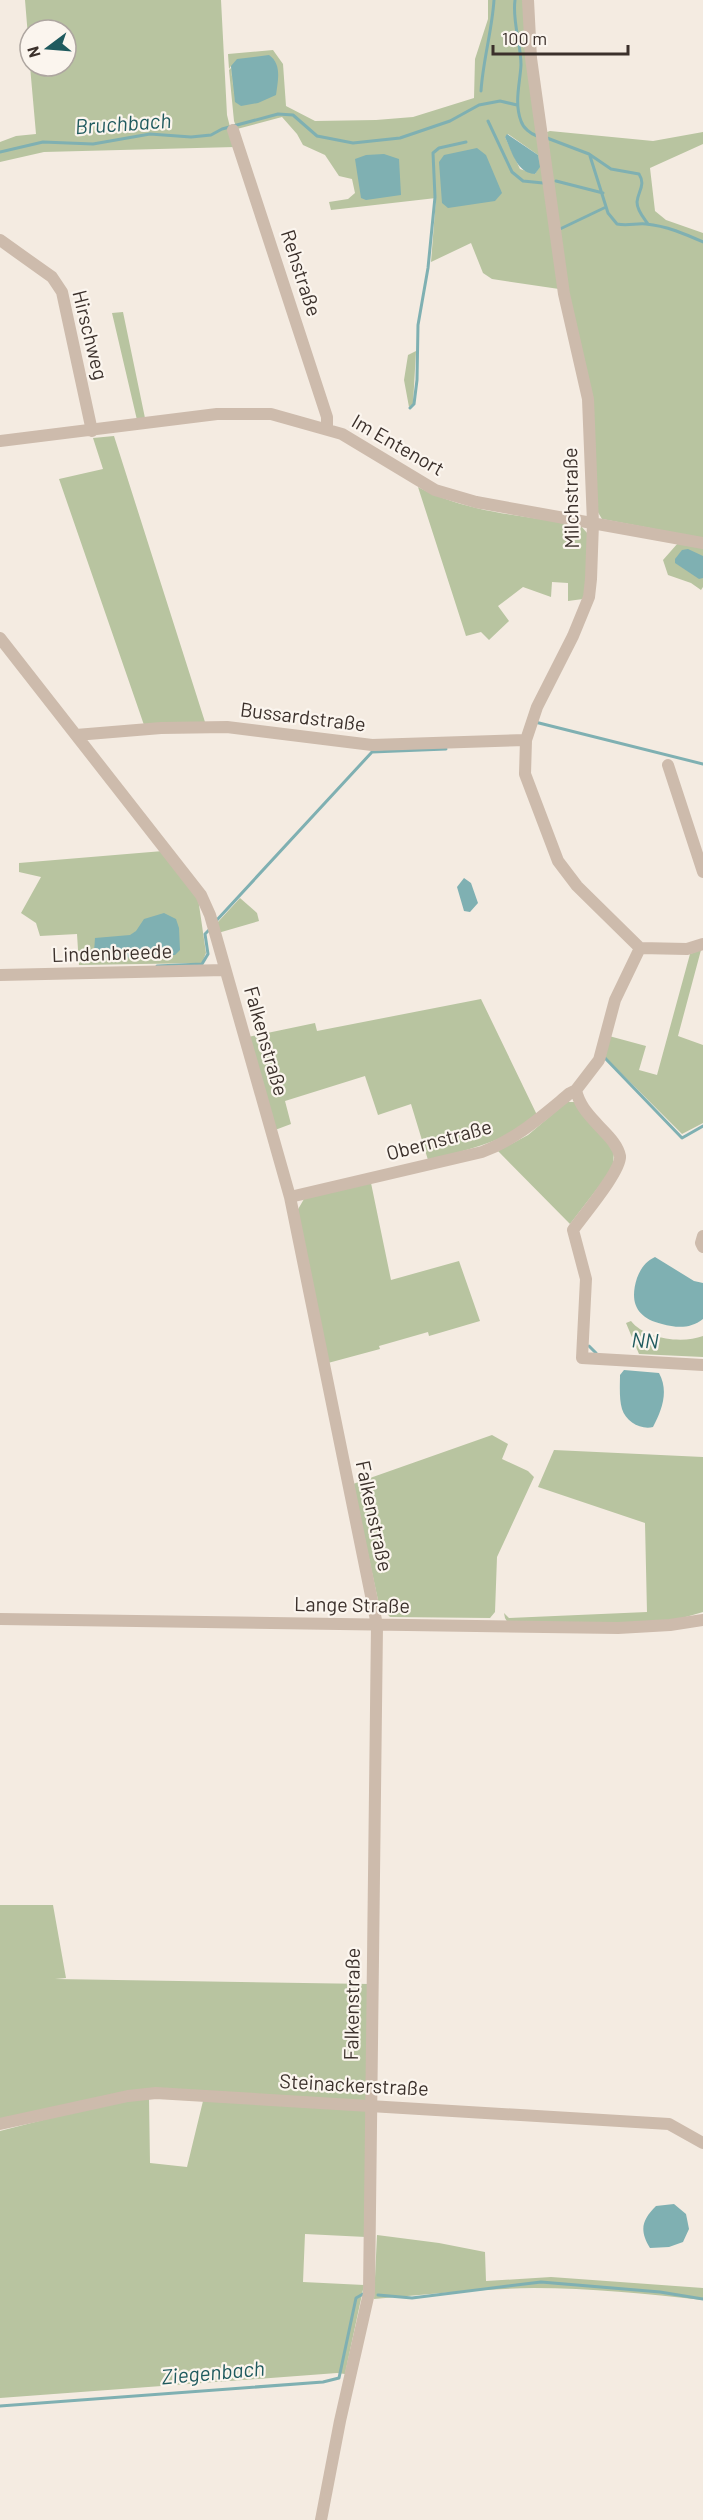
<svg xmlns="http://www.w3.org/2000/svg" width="703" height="2520" font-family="Barlow,sans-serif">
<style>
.green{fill:#b8c4a0;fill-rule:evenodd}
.water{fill:#7fb0b2}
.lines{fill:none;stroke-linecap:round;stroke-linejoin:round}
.stream{stroke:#7fb0b2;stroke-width:3}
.minor{stroke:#cdbbac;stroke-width:12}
.labels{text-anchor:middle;stroke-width:4.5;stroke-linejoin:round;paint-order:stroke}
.street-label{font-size:20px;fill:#3b302b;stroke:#fbf5ee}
.water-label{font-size:21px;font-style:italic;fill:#1f5a5e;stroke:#fbf5ee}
</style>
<rect width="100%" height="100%" fill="#f4ebe1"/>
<path class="green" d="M25,0H221L227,115L235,147L44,152L0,162V142L16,136L36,134L30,66H66V30H30V61Z
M488,0H524L559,289L492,279L483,273L471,243L431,262L436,198L331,210L329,202L348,199L355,193L352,179L339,176L325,155L303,145L297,134L282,117L237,129L234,121L229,70L231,68L235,102L231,66L229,69L228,54L273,50L283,64L286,106L315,121L376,120L413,117L474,98L475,59L488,19ZM508,134L538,155L539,167L535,174L520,169L505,137Z
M550,131L653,141L703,132V144L650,168L655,211L666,220L703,233V538L602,519L596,509L592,395L567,293L547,132Z
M123,312L145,418L137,420L112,313Z
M416,351L413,404L409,407L404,380L408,355Z
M114,436L205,722L144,725L59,479L103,469L93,438Z
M418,487C467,513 526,516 580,525L588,534L587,584L583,599L568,601V583L552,582L551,597L523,587L498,606L509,621L489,640L481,632L466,636Z
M678,543L703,548V587L701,590L691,583L668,575L663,560Z
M163,851L198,898L206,953L202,963L79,965L77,934L40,936L36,923L21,913L41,877L19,872V863Z
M240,898L257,913L259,921L218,933L217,923Z
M701,950L678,1036L703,1045V1123L682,1134L604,1056L609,1036L646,1046L639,1070L657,1075L690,954Z
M481,999L537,1115C506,1142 468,1150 428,1160L411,1104L378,1115L365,1076L285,1101L291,1124L275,1130L248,1037L315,1023L317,1031Z
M567,1102H574L614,1149L613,1168L570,1224L498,1151L528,1135Z
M371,1183L391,1280L459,1261L480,1321L429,1336L428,1332L379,1346L380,1349L328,1363L297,1211L304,1199Z
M631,1321C645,1339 682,1344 703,1336V1357L639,1354L626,1323Z
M492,1435L508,1444L502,1459L528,1471L534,1477L497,1557L495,1612L490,1618L390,1617L379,1605L353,1484Z
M554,1450L703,1457V1612L672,1621L648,1623H508L505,1618L504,1613L509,1618L647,1612L645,1523L538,1487Z
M0,1905H53L66,1978L55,1979L370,1984L368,2098L363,2103L150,2091L0,2120Z
M149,2098L150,2163L187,2167L203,2101L368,2108L366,2237L305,2234L303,2282L364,2285L345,2374L337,2373L0,2398V2131L125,2099Z
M377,2235L439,2243L485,2252L486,2281L551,2277L703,2288V2300C647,2294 590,2288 534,2288C480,2289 427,2294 374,2299Z"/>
<path class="water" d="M269,55C282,64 278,80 276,95L258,103L241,106L235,102L231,66L237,59Z
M507,134L538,155L540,167L535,174C517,173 512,152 505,137Z
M477,148L486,155L502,193L495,201L448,208L442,203L439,162L444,155Z
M384,154L399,159L401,195L366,200L361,198L355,159L366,155Z
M688,549L703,556V578L699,579L675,563V559L682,550Z
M464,878L471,883L478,903L470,912L464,911L457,887Z
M164,913L176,919L179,928L180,950L175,955L96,959L94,952L95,938L130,935L136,931L144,919Z
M655,1257L694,1281L703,1283V1319C690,1329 677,1328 662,1324C637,1318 629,1303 637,1278C641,1268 645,1262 655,1257Z
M624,1370L659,1373C669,1391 662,1410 653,1427C641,1430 626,1422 622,1409C619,1399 620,1385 620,1375Z
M674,2204L686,2214L689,2229L683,2242L669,2247L650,2248C639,2230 642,2220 656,2206Z"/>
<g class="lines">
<path class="stream" d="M515,0C512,22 521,43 521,65C520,83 514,103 521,121C523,128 531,134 537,136
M481,91C483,60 492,31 494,0
M488,121L512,172L523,181L543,183
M547,138L589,154L611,169L639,174C646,185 638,191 637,202C637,211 644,218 648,224
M0,152L43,142L93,144L150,134L191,137L211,135L222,129L278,114L293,115L317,136L353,143L400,138L450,121L479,105L500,101L517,105
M590,156L608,213L617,224C628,226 637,223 646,224C667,226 685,234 703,242
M556,181L603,193
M560,229L606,207
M410,408L414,404L417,380L418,325L428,268L435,197L433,153L439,148L466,142
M535,722L703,764
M216,921L372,752L446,749
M157,966L202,964L208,954L205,934L209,930
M604,1057L682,1138L703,1126
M589,1346L596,1353
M378,2295L412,2298L541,2282L660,2292L703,2299
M0,2406L323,2382L339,2378L356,2298L363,2294"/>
<path class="minor" d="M528,0L531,58L564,294L588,399L593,523L591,579L589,597L573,636L537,707L526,740L525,774L558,861L577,886L640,948
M233,130L327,417V428
M0,240L52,277L62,292L92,431
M0,441L217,414H271L342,434L435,490L476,502L703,543
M0,638L201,895L210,915L290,1197L377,1625L369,2293L340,2421L321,2520
M76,735L161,728L227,727L372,745L526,740
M668,765L703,872
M640,948L687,949L703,944
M0,975L225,970
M576,1090C579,1105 589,1115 598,1125C606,1134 617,1143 620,1156C622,1170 582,1217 573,1230L586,1279L582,1358L703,1365
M290,1197L482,1152C517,1139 542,1116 570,1093L576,1090L599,1060L615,1000L640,948
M703,1236L701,1243L703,1247
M0,1619L618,1628L670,1625L703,1620
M0,2124L128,2096L156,2093L669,2124L703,2143"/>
</g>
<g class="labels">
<g class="street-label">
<text transform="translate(301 273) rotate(72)" y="7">Rehstraße</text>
<text transform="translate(90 335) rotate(76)" y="7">Hirschweg</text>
<text transform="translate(398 445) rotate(30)" y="7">Im Entenort</text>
<text transform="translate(571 498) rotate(-91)" y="7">Milchstraße</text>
<text transform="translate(303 717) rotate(7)" y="7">Bussardstraße</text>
<text transform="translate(112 953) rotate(-2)" y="7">Lindenbreede</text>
<text transform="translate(266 1041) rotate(74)" y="7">Falkenstraße</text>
<text transform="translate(439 1140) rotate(-15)" y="7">Obernstraße</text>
<text transform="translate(374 1516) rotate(78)" y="7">Falkenstraße</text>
<text transform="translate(352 1605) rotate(1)" y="7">Lange Straße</text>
<text transform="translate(352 2004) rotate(-89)" y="7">Falkenstraße</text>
<text transform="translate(354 2085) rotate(3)" y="7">Steinackerstraße</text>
</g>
<g class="water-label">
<text transform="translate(123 124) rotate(-4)" y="7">Bruchbach</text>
<text transform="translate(645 1341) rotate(3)" y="7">NN</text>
<text transform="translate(213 2373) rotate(-5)" y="7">Ziegenbach</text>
</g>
</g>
<g transform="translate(48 48) rotate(254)"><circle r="28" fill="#fbf5ee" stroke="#aea6a0" stroke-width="1.5"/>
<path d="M0-4.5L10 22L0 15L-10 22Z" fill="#1f5a5e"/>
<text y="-9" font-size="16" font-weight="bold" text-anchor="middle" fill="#3b302b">N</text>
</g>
<path d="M493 45v9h135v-9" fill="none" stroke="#3b302b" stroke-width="3"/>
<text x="502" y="45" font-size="18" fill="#3b302b" stroke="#fbf5ee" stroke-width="4.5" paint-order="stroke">100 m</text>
</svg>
